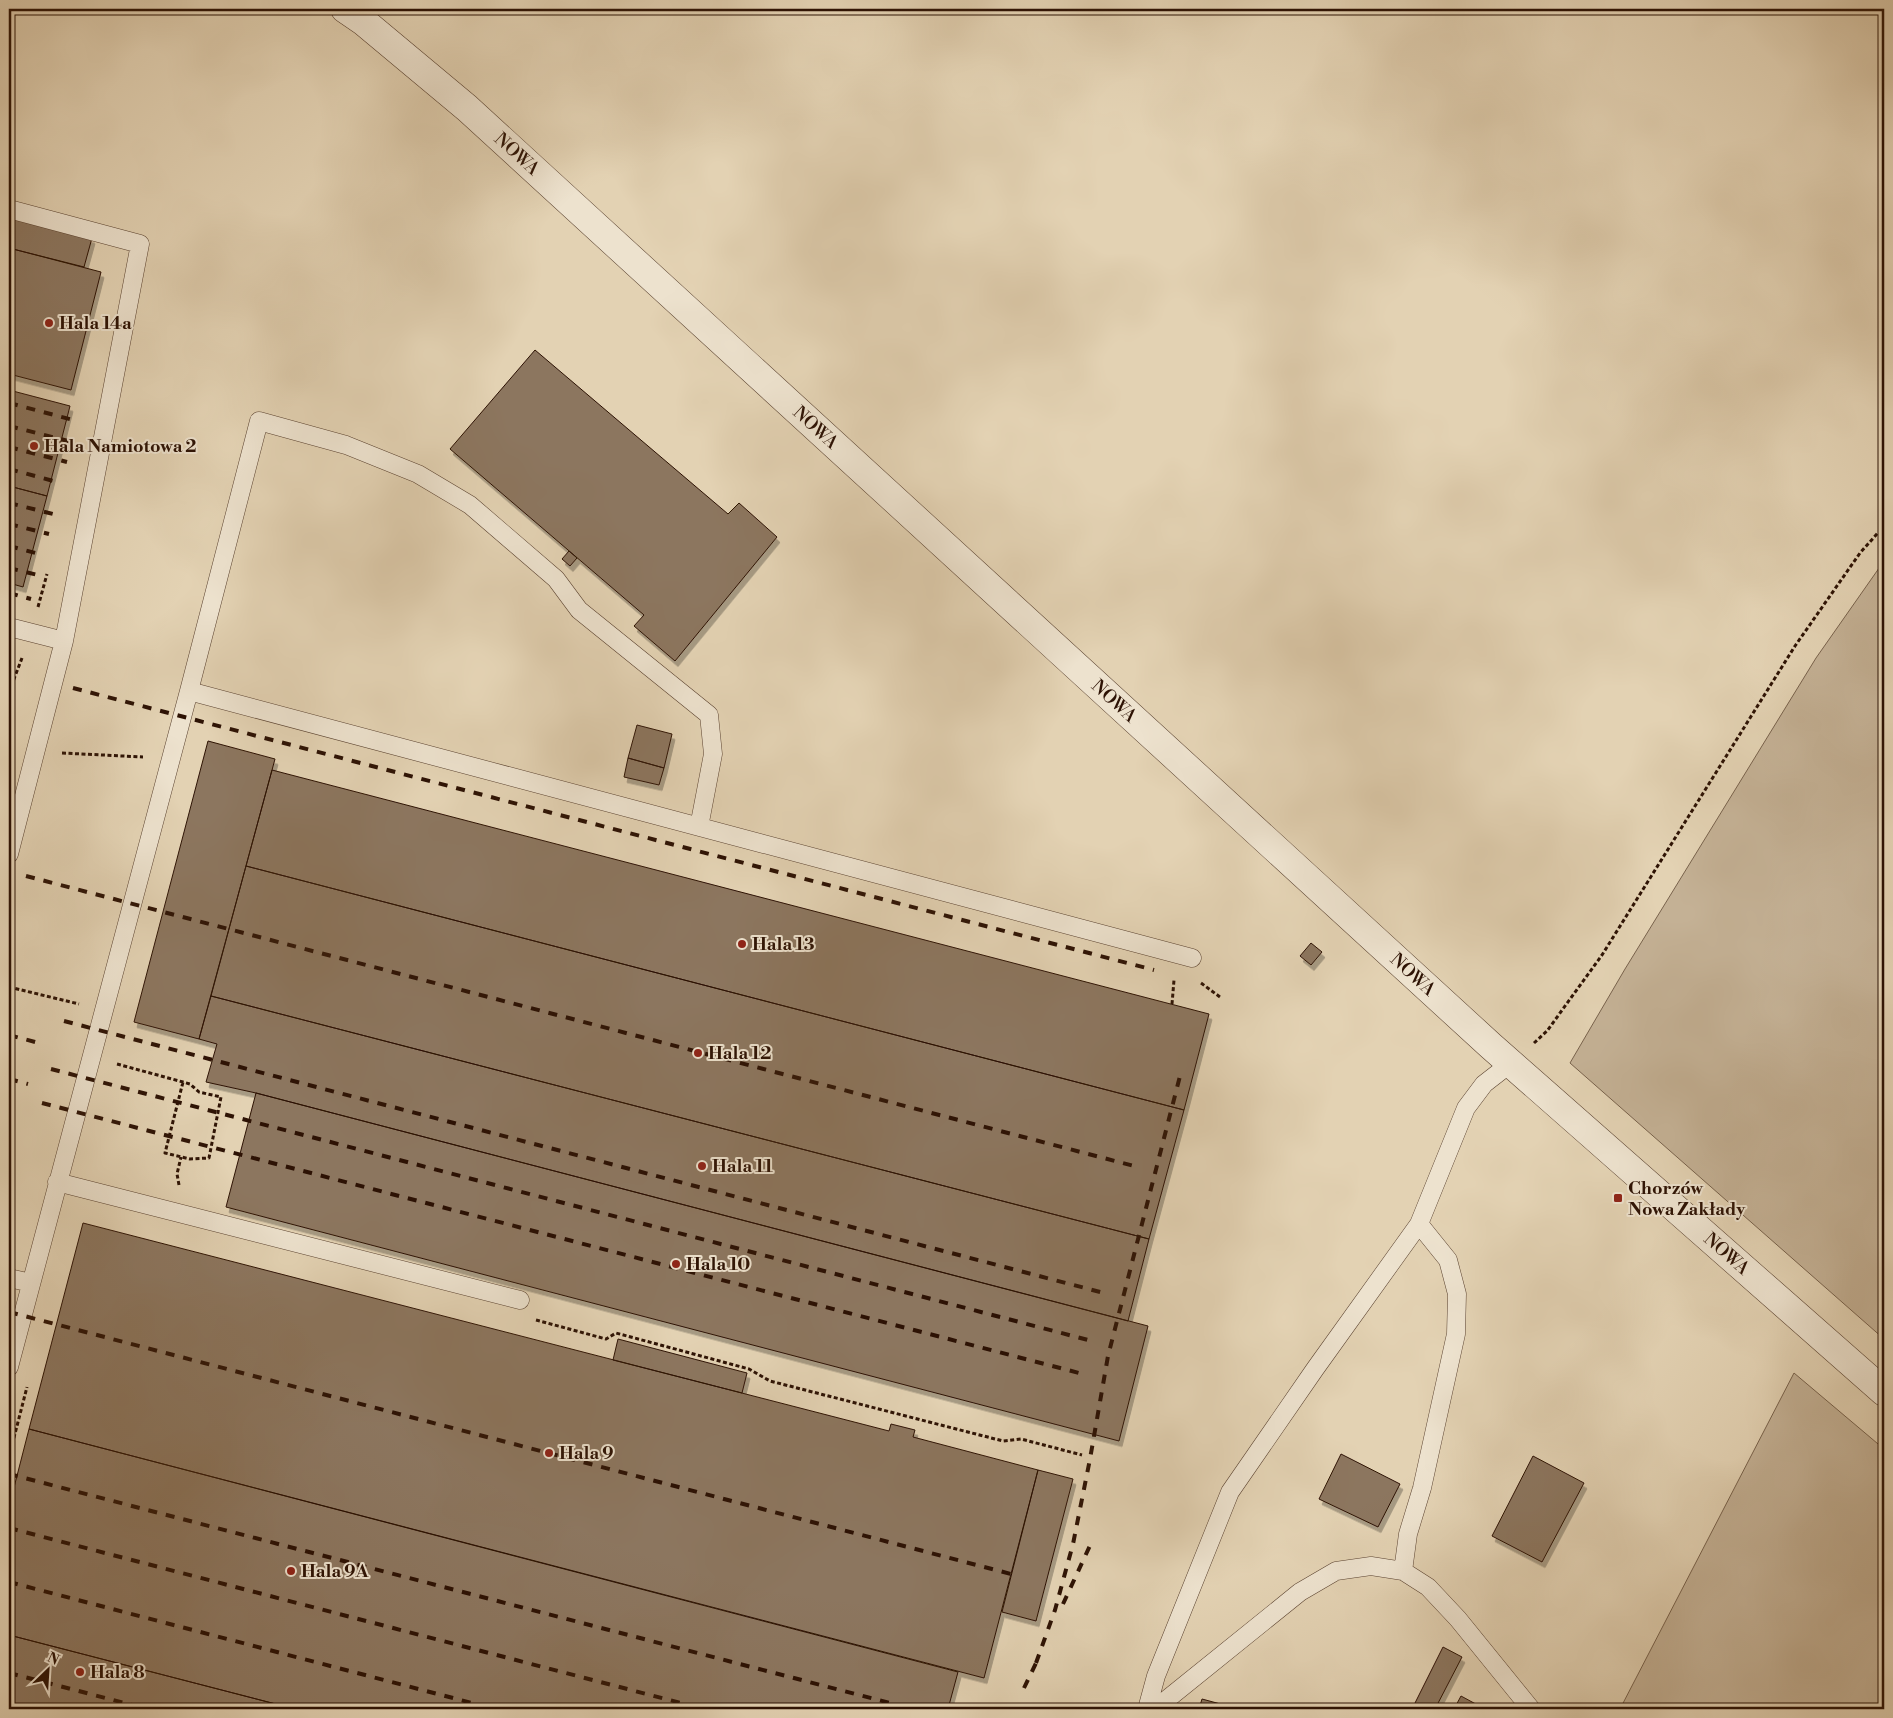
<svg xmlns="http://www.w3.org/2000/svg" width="1893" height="1718" font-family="'Libre Bodoni',serif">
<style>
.green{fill:#c4b195;stroke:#78624c}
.building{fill:#8c765f;stroke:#2d1204;filter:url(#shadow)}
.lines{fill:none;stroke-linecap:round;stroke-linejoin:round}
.service-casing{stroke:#5a4230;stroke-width:19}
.minor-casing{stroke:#5a4230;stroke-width:29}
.path{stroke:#2d1204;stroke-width:3;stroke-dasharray:4 2.5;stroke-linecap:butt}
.service{stroke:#ede2ce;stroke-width:18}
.minor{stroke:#ede2ce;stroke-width:28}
.rail{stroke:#2d1204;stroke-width:4;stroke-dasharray:9 9;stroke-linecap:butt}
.poi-dot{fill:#8f2418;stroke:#ede2ce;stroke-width:2}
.labels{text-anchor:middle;stroke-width:4;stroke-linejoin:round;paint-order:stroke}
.street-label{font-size:18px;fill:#2d1204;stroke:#ede2ce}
.poi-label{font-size:18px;font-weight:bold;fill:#2d1204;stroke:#ede2ce;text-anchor:start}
</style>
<defs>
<filter id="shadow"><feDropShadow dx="3" dy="5.5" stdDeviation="0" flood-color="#0004"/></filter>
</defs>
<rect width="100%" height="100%" fill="#e3d2b3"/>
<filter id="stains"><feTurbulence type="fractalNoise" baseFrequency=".004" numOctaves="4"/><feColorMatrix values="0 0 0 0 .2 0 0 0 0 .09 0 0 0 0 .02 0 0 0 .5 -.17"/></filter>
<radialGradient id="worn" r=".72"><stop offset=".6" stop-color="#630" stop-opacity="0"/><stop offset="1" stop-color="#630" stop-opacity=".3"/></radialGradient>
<path class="green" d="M1884,561V1339L1570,1063L1625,969L1816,658Z
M1794,1373L1884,1449V1709H1620Z"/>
<path class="building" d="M9,216L92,238L84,267L9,248Z
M9,248L101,272L71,390L9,374Z
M535,350L728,514L739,503L777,537L675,661L634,626L644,615L450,449Z
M9,390L70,406L47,496L9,486Z
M9,486L47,496L23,587L9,583Z
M569,551L577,558L570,566L562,559Z
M637,725L672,734L664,768L628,758Z
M208,741L275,759L199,1039L134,1022Z
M628,758L664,768L659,785L624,777Z
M272,770L1209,1014L1184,1110L246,866Z
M246,866L1184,1110L1149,1239L211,996Z
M1311,943L1322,952L1311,965L1300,956Z
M211,996L1149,1239L1128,1321L256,1093L206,1082L217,1044L199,1039Z
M256,1093L1148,1326L1119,1441L226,1207Z
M83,1223L889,1431L891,1424L915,1430L913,1437L1038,1470L984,1678L29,1429Z
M618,1339L747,1373L742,1393L613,1360Z
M29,1429L958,1672L948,1709H295L9,1635V1507Z
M1341,1454L1400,1484L1378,1527L1319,1499Z
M1533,1456L1584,1483L1542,1562L1492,1536Z
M1038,1470L1073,1479L1036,1621L1002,1612Z
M9,1635L295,1709H9Z
M1443,1647L1462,1657L1435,1709H1412Z
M1461,1696L1485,1709H1454Z
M1202,1699L1239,1709H1199Z"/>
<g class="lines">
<g class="service-casing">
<path id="service" d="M9,209L140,244L64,641L9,854
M9,627L64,641
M189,691L1192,958
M57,1182L520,1300
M9,1278L31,1283
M9,1367L189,691L259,421L346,445L418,474L470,505L556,579L579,610L709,715L713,754L699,827
M1403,1571L1408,1534L1422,1488L1456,1334L1457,1294L1448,1260L1419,1224
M1147,1709L1156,1676L1230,1492L1315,1369L1419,1224L1466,1108L1484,1084L1511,1063
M1155,1709L1300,1592L1336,1571L1371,1566L1403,1571L1428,1587L1458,1619L1531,1709"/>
</g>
<g class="minor-casing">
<g id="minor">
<path id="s1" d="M345,9L364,22L467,108L1491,1046L1884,1392"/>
</g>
</g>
<path class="path" d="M38,607L47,574
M9,692L22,658
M62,753L143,757
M1201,983L1220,997
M9,987L79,1004
M1172,1004L1174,980
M1534,1043L1547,1031L1602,955L1795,646L1860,553L1884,526
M117,1064L183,1082L190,1084L199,1092L221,1097L209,1158L190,1159L165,1153L183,1082
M179,1185L177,1174L181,1157
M536,1320L606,1339L616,1333L749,1369L770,1381L1003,1441L1021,1439L1082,1455
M9,1457L27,1387"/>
<use href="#service" class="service"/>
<use href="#minor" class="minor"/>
<path class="rail" d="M9,403L77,421
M9,426L72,442
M9,447L67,462
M9,469L61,483
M9,503L53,514
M9,524L49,534
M9,546L43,555
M9,568L38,575
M9,593L31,599
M73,688L1154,970
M26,876L1138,1167
M64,1021L1104,1293
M9,1035L39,1043
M51,1069L1092,1341
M9,1079L28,1084
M42,1103L1083,1374
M9,1144L12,1145
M9,1312L1011,1574
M9,1474L913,1709
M9,1528L704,1709
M9,1582L495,1709
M1063,1604L1093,1539
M1036,1663L1055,1610L1073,1544L1090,1459L1108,1356L1180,1076
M9,1673L148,1709
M1024,1688L1038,1659
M9,1705L26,1709"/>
</g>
<g class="poi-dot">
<circle cx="49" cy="323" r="5"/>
<circle cx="34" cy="446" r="5"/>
<circle cx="742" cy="944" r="5"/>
<circle cx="698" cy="1053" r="5"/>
<circle cx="702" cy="1166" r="5"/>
<rect x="1613" y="1193" width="10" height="10" rx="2.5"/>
<circle cx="676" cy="1264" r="5"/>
<circle cx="549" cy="1453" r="5"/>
<circle cx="291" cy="1571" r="5"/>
<circle cx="80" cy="1672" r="5"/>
</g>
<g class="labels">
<g class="street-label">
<text dy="6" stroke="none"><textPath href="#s1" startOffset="225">NOWA</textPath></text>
<text dy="6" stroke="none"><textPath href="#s1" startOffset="630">NOWA</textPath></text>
<text dy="6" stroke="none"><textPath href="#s1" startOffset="1035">NOWA</textPath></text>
<text dy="6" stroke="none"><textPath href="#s1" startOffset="1440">NOWA</textPath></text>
<text dy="6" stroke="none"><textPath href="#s1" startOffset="1860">NOWA</textPath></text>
</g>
<g class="poi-label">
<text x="59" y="329">Hala 14a</text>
<text x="44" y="452">Hala Namiotowa 2</text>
<text x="752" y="950">Hala 13</text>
<text x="708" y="1059">Hala 12</text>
<text x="712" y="1172">Hala 11</text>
<text x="1628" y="1194">Chorzów<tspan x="1628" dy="21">Nowa Zakłady</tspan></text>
<text x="686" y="1270">Hala 10</text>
<text x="559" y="1459">Hala 9</text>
<text x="301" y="1577">Hala 9A</text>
<text x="90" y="1678">Hala 8</text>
</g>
</g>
<rect width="1893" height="1718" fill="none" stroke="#e3d2b3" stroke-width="30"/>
<rect x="10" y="10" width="1873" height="1698" fill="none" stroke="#2d1204" stroke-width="2.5"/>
<rect x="15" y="15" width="1863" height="1688" fill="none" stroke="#2d1204"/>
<g transform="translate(48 1670) rotate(25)" stroke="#ede2ce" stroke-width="4" paint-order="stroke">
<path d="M0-4L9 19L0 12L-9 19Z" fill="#2d1204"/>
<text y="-8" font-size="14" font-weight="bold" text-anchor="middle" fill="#2d1204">N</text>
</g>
<rect width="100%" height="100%" filter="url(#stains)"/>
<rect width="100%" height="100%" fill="url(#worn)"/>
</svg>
